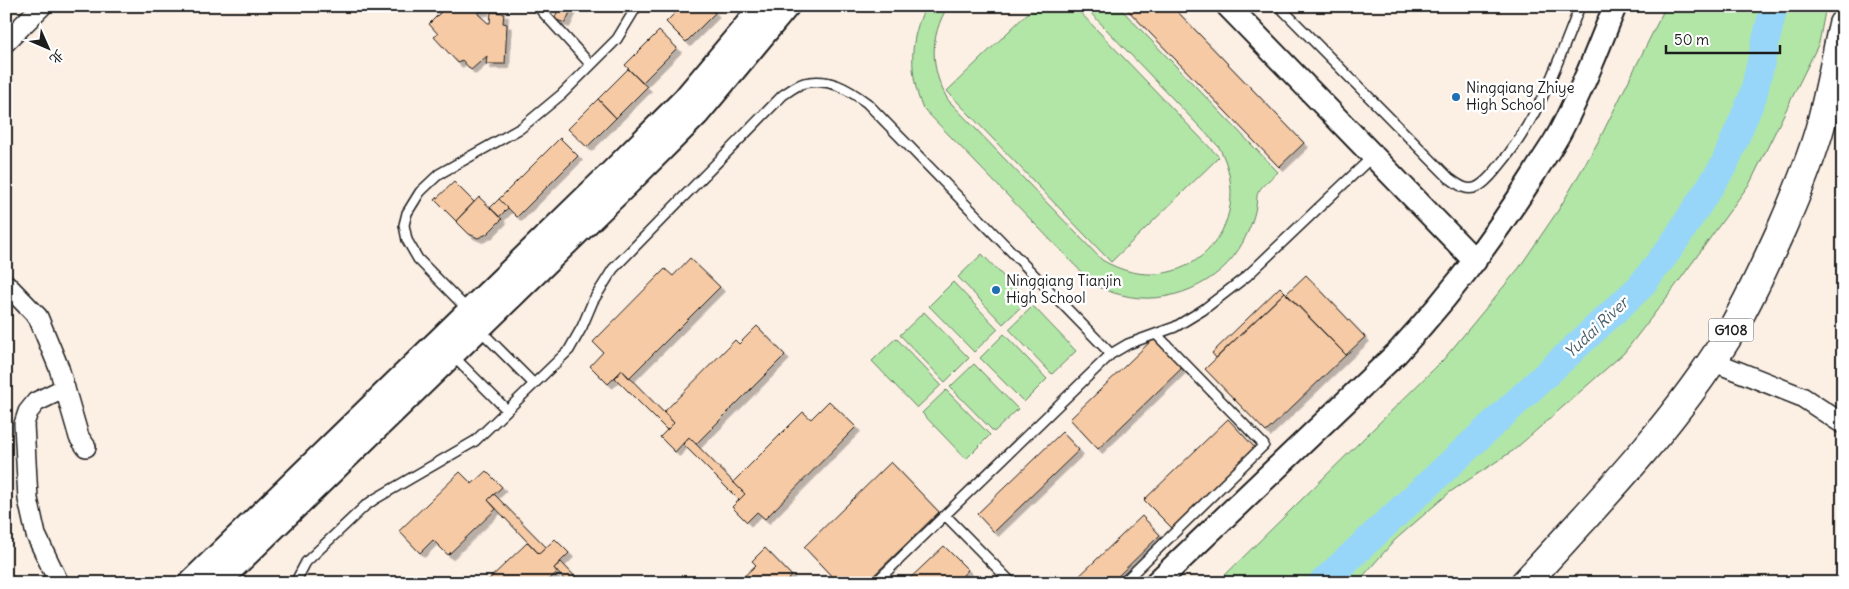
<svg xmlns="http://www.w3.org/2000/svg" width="1849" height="589" font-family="Delius,'LXGW WenKai TC',sans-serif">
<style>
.green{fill:#b1e6a7;stroke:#668162}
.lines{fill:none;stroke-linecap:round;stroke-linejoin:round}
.river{stroke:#97d6f9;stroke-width:28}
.building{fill:#f6caa5;stroke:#1c1c1c;filter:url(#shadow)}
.service-casing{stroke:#1c1c1c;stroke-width:12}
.minor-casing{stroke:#1c1c1c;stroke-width:22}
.tertiary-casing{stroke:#1c1c1c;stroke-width:26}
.trunk-casing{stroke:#1c1c1c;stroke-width:31}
.service{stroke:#fff;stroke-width:9}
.minor{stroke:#fff;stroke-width:19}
.tertiary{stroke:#fff;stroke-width:22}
.trunk{stroke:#fff;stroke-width:28}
.poi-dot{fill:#1f6fb2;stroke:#fff;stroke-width:2}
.labels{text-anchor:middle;stroke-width:5;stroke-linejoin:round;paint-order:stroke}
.shield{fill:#fff;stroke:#606060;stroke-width:1}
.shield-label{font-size:14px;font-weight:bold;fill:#1c1c1c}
.poi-label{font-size:15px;fill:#1c1c1c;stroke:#fff;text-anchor:start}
.water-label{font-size:16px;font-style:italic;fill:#475d69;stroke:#fff}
</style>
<defs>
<filter id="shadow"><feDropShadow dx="4.5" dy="4.5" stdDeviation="0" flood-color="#0004"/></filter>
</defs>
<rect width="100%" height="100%" fill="#fcefe4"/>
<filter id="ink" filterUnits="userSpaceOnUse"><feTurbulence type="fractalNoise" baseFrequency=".02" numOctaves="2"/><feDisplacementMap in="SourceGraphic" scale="10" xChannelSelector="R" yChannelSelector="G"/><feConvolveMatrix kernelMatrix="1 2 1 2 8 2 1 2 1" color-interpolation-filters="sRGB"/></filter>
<g filter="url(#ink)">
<path class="green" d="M926,6H948C929,37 930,69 948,100L1102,260C1182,307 1262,228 1219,147L1084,6H1118L1278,172C1272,178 1263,184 1259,191C1256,195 1257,201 1256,206C1254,219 1249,230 1243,242C1221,284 1167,307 1122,295C1112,293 1102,289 1093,284L922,107C909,73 909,39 926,6Z
M1035,6H1074L1219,157L1111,262L947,91Z
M1666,6H1826L1819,43L1750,183L1671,292L1624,353L1514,450L1450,492L1395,540L1357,583H1217L1443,360L1519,268L1559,209L1598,142Z
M982,254L1027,301L1003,324L958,277Z
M953,282L998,329L974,352L929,306Z
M1033,306L1076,351L1052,374L1009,329Z
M924,312L969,358L945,382L900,335Z
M1004,334L1047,379L1024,402L980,358Z
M896,338L941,385L917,408L872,361Z
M974,364L1018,409L994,432L950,387Z
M946,390L990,435L966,459L922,413Z"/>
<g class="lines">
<path class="river" d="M1322,583L1640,287L1671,247L1724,165L1753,96L1774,6"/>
</g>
<path class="building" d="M434,6H484V11H478V14L488,23H490L491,12L504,13L503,23L507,24L505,64H486L487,56L471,70L462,60L458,63L434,37L438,34L429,24L441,12H434Z
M560,6H573L565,23L554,19Z
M682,6H709L715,13L686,42L666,22Z
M1124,6H1172L1304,143L1279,167Z
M659,31L677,48L642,83L625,65Z
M628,69L647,87L616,118L598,99Z
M598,99L616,118L587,147L568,129Z
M560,138L578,156L517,217L499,199Z
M454,182L474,202L456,221L435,200Z
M479,197L502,219L487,234L478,238L469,234L456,221Z
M499,199L508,208L499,217L490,208Z
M690,258L720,287L629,378L622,370L608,384L590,366L603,352L593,342L665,269L673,276Z
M1306,275L1365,337L1346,355L1286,294Z
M1280,287L1285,292L1216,358L1212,353Z
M1285,292L1346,355L1266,432L1205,369Z
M757,326L785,355L696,444L689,437L675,452L660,437L674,423L664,412L735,340L739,344Z
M1153,339L1182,368L1098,449L1070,419Z
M622,370L674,423L667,430L615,378Z
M829,401L856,427L765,519L757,512L747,522L732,507L745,494L733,482L803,412L811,419Z
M1228,419L1256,449L1173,529L1144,500Z
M1062,432L1079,450L994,532L977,514Z
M689,437L745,494L739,500L683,444Z
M891,462L939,512L866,583H838L804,547Z
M486,471L502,487L488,500L496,509L448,555L433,540L420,553L399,531L460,472L472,484Z
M494,494L546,547L539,554L488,500Z
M1142,516L1160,535L1111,583H1072Z
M555,539L569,553L554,568L557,572L546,583H485L528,542L539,554Z
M944,546L968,570L955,583H905Z
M765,548L792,576L785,583H737L756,565L752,561Z
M561,562L581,583H567L554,568Z"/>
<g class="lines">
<g class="service-casing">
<path id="service" d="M537,6L591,65
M1279,6L1449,178C1458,184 1466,192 1477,187C1486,183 1493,173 1499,166C1538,120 1558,62 1580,6
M469,311L418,259L407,240L404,225L407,213L420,192L439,174L521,128L562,94L617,39L637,6
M479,329L534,384
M1111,354L1128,344L1175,327L1203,310L1247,276L1373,156
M452,355L507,410
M945,515L1012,583
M295,583L306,562L365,506L375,499L475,441L502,415L569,350L582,327L593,301L613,269L783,95C789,91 797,85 804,83C829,77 848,89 867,103L1111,354L875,583
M1123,583L1264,445L1157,335"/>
</g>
<g class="minor-casing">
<path id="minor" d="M6,42L42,6
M6,284L38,317L59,368L79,437L86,447
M1712,361L1802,397L1843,424
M59,583L36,535L28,499L24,424L28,412L36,402L65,388"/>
</g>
<g class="tertiary-casing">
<path id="tertiary" d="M1228,6L1475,261
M189,583L610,173L683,100L762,6
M218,583L624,188L698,114L788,6
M1156,583L1397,353C1448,298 1494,238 1534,174C1542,160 1552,147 1560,132C1581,92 1598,49 1615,6"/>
</g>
<g class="trunk-casing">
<path id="trunk" d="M1525,583C1596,505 1671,428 1727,338C1748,303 1764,267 1781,230C1795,198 1809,165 1819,131C1829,96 1835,60 1843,24"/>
</g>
<use href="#service" class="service"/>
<use href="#minor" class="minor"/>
<use href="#tertiary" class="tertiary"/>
<use href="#trunk" class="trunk"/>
</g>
</g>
<g class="poi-dot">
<circle cx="1456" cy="97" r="5"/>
<circle cx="996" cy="290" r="5"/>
</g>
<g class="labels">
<rect class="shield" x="1708.5" y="318.5" width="45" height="23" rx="4"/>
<g class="shield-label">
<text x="1731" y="335">G108</text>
</g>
<g class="poi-label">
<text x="1466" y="93">Ningqiang Zhiye<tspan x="1466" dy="17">High School</tspan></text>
<text x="1006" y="286">Ningqiang Tianjin<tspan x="1006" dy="17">High School</tspan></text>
</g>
<g class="water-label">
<text transform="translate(1596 327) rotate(-43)" y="6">Yudai River</text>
</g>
</g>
<rect width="1849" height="589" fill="none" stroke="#fff" stroke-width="25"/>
<rect x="12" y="12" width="1824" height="564" fill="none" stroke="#1c1c1c" stroke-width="2" filter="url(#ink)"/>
<g transform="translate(48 48) rotate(135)" stroke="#ffffff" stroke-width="4" paint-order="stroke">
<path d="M0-4L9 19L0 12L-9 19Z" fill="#1c1c1c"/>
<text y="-8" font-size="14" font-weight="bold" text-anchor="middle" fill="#1c1c1c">北</text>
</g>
<path d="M1666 45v8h114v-8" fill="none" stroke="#1c1c1c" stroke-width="2.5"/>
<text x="1674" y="45" font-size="15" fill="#1c1c1c" stroke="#ffffff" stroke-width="4" paint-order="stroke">50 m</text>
</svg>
